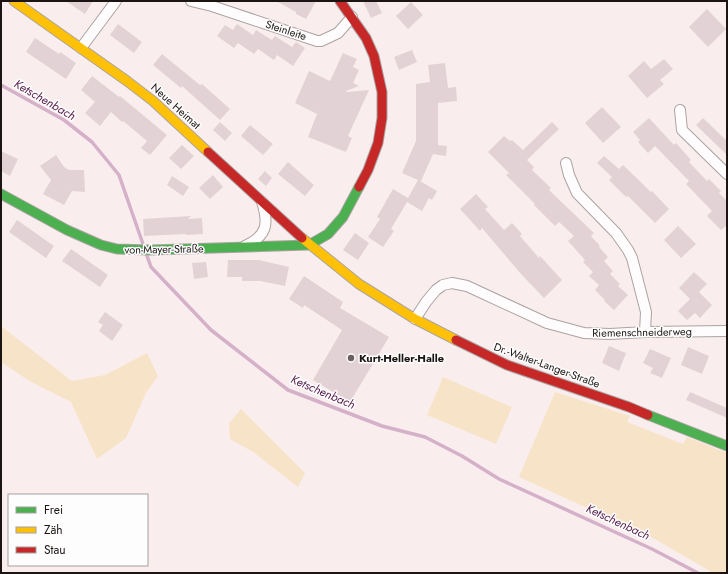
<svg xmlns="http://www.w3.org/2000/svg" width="728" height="574" font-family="Jost,sans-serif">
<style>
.green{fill:#f7e4c8}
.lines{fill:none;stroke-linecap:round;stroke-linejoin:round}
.stream{stroke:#d5b0c9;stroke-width:3.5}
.building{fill:#e3d2d5}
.street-casing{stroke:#aba3a2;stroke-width:12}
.fast-casing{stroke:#aba3a2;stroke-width:11}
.slow-casing{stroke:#aba3a2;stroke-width:11}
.jam-casing{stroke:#aba3a2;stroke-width:11}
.street{stroke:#fefcfc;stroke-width:10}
.fast{stroke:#4caf50;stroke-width:9}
.slow{stroke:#ffc107;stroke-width:9}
.jam{stroke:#c62828;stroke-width:9}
.poi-dot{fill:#69605f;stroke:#fdfdfd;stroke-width:1.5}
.labels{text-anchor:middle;stroke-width:3;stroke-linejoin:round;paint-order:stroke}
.street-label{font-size:11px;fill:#1b1413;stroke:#fdfdfd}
.poi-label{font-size:11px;font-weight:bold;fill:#1b1413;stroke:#fdfdfd;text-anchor:start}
.water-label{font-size:12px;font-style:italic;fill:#561d4c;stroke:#fdfdfd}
</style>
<rect width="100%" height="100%" fill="#f9eeed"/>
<path class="green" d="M1,326L72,381L105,375L147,353L158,376L146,393L126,438L97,459L71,402L31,382L1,362Z
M443,377L512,407L496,444L427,415Z
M555,392L630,416L627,422L683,444L687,437L727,453V573H713L653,538L519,477Z
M241,409L305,473L298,487L253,452L230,439L229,423Z"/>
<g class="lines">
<path class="stream" d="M1,85L64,120L92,142L119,175L144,247
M146,253L151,267L211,330L288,390L382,426L425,437L462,456L499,479L652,549L698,573"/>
</g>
<path class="building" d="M66,1H93L85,14Z
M276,1H316L306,19L296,14V12Z
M363,1H376L382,13L371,18Z
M411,2L423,15L408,29L396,16Z
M707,9L726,29L708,47L689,27Z
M118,24L142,42L134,53L110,35Z
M237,24L253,35L256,30L272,40L275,36L292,47L296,42L305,48L293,66L277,55L274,60L258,49L254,54L238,43L234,48L217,36L225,25L233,30Z
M35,38L59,54L60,52L76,63L66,79L26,52Z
M412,50L417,62L399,70L394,57Z
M343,53L357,59L353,67L359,70L353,83L359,86L346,91V92L369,90L348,136L352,138L346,152L308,137L317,114L295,103L309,71L330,81Z
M162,54L200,85L202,84L230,109L220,120L182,86L181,88L153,65Z
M664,59L673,69L660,80L664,84L647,98L628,76L644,61L651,69Z
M445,63L448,88L456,87L457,101L438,103V145L447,146L446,156L433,154L421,181H420L437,191L432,200L429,198L422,211L407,202L391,229L394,231L383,247L368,237L380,219L377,217L393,189L408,198L418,180L402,173L416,141V84L430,82L428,65Z
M92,76L119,97L120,96L167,135L150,155L141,148L147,141L123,121L122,122L111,112L100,126L85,113L95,102L81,90Z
M602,107L621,127L603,143L585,123Z
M649,118L674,145L676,143L691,160L689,162L707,181L709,179L721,191L719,193L727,201V225L721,230L707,216L712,211L686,184L689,181L655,146L648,153L638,142L640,140L633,132Z
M703,118L727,141V155L696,125Z
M220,122L232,133L225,141L213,130Z
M552,122L559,129L527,160L534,167L532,170L551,188L549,190L594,233L591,236L600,246L599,247L608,257L604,261L613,271L610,274L620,284L618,286L628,295L614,310L604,301L605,300L595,290L599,285L589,276L593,272L583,262L585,260L568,241L574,236L559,222L555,226L534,205L535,204L506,175L509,173L488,152L504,136L510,141L512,140L523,150Z
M250,125L273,144L263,155L241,136Z
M182,145L194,156L181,169L169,158Z
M1,151L18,159L10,176L1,171Z
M56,155L64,167L69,170H84L85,192L72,191L64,205L43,194L51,180L40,166Z
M604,156L619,169L623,165L651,192L652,191L669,209L655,223L628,196L626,197L609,180L612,177L597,163Z
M288,162L314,185L305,196L278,174Z
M265,171L272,178L266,186L258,179Z
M213,175L223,187L210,199L199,188Z
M172,176L189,187L183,196L167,185Z
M476,194L488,207L485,209L504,230L512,223L522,234L520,236L539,258L540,256L562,280L544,298L521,274L482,228L480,231L460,209Z
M191,216L188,219L202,218L203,234L186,235V234L144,236L143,219Z
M17,220L54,246L46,258L9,232Z
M678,226L696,244L681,258L664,240Z
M355,233L369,243L358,260L343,250Z
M71,249L108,275L100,287L62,261Z
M228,260H259L289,267L285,286L260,281H242V277H227Z
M206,262L208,277L194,279L192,263Z
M694,272L707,284L699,292L712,305L700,318L695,313L687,320L678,311L690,299L679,288Z
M304,276L343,302L340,308L389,337L350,402L313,380L342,330L304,305L303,308L289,299Z
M105,312L123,325L112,341L99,331L103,325L98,322Z
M609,346L626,353L619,371L602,363Z
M688,347L709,356L702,374L681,365Z
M650,349L671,358L662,378L650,373L653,368L643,363Z
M690,392L727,408V418L686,400Z"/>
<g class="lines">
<g class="street-casing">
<path id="street" d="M191,1L212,6L317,41H321L338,33L352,17
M81,48L116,1
M680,110L682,130L727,174
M566,163L569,175L577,193L616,233L628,250L632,258L646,312L645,332
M245,246C267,236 269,224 262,202
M415,319L426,302L436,290L443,285L452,283L467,286L547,323L584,333L610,334L645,332L727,331"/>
</g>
<g class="fast-casing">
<path id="fast" d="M1,194L67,230L101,245L117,249L150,250L309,245L328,234L343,217L359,187
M648,415L727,446"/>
</g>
<g class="slow-casing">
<path id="slow" d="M14,1L127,81L153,101L208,152
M302,238L359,284L415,319L456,340"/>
</g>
<g class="jam-casing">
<path id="jam" d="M340,1L366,38L374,56L382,92V118L378,143L368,170L359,187
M208,152L302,238
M456,340L507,365L629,407L648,415"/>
</g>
<use href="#street" class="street"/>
<use href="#fast" class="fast"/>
<use href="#slow" class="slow"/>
<use href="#jam" class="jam"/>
</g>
<circle class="poi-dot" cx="351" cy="358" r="4"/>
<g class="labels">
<g class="street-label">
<text transform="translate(286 30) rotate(18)" y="4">Steinleite</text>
<text transform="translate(176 106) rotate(42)" y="4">Neue Heimat</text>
<text transform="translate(164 249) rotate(-1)" y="4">von-Mayer-Straße</text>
<text transform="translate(642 332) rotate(-1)" y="4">Riemenschneiderweg</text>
<text transform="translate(547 365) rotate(20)" y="4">Dr.-Walter-Langer-Straße</text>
</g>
<g class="poi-label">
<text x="359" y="362">Kurt-Heller-Halle</text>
</g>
<g class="water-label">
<text transform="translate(45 100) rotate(30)" y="4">Ketschenbach</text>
<text transform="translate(323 392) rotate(23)" y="4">Ketschenbach</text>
<text transform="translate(618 522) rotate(25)" y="4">Ketschenbach</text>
</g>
</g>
<rect width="728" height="574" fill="none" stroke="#1b1413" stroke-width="4"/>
<rect x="8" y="494" width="140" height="72" fill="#fdfdfd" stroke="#a3a09f"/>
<rect x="16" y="507" width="20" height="6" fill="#4caf50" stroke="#a3a09f"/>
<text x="44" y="514" font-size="12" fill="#1b1413">Frei</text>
<rect x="16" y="527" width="20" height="6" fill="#ffc107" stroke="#a3a09f"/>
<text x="44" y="534" font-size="12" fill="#1b1413">Zäh</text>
<rect x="16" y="547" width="20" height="6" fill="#c62828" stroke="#a3a09f"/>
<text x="44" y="554" font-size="12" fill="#1b1413">Stau</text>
</svg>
